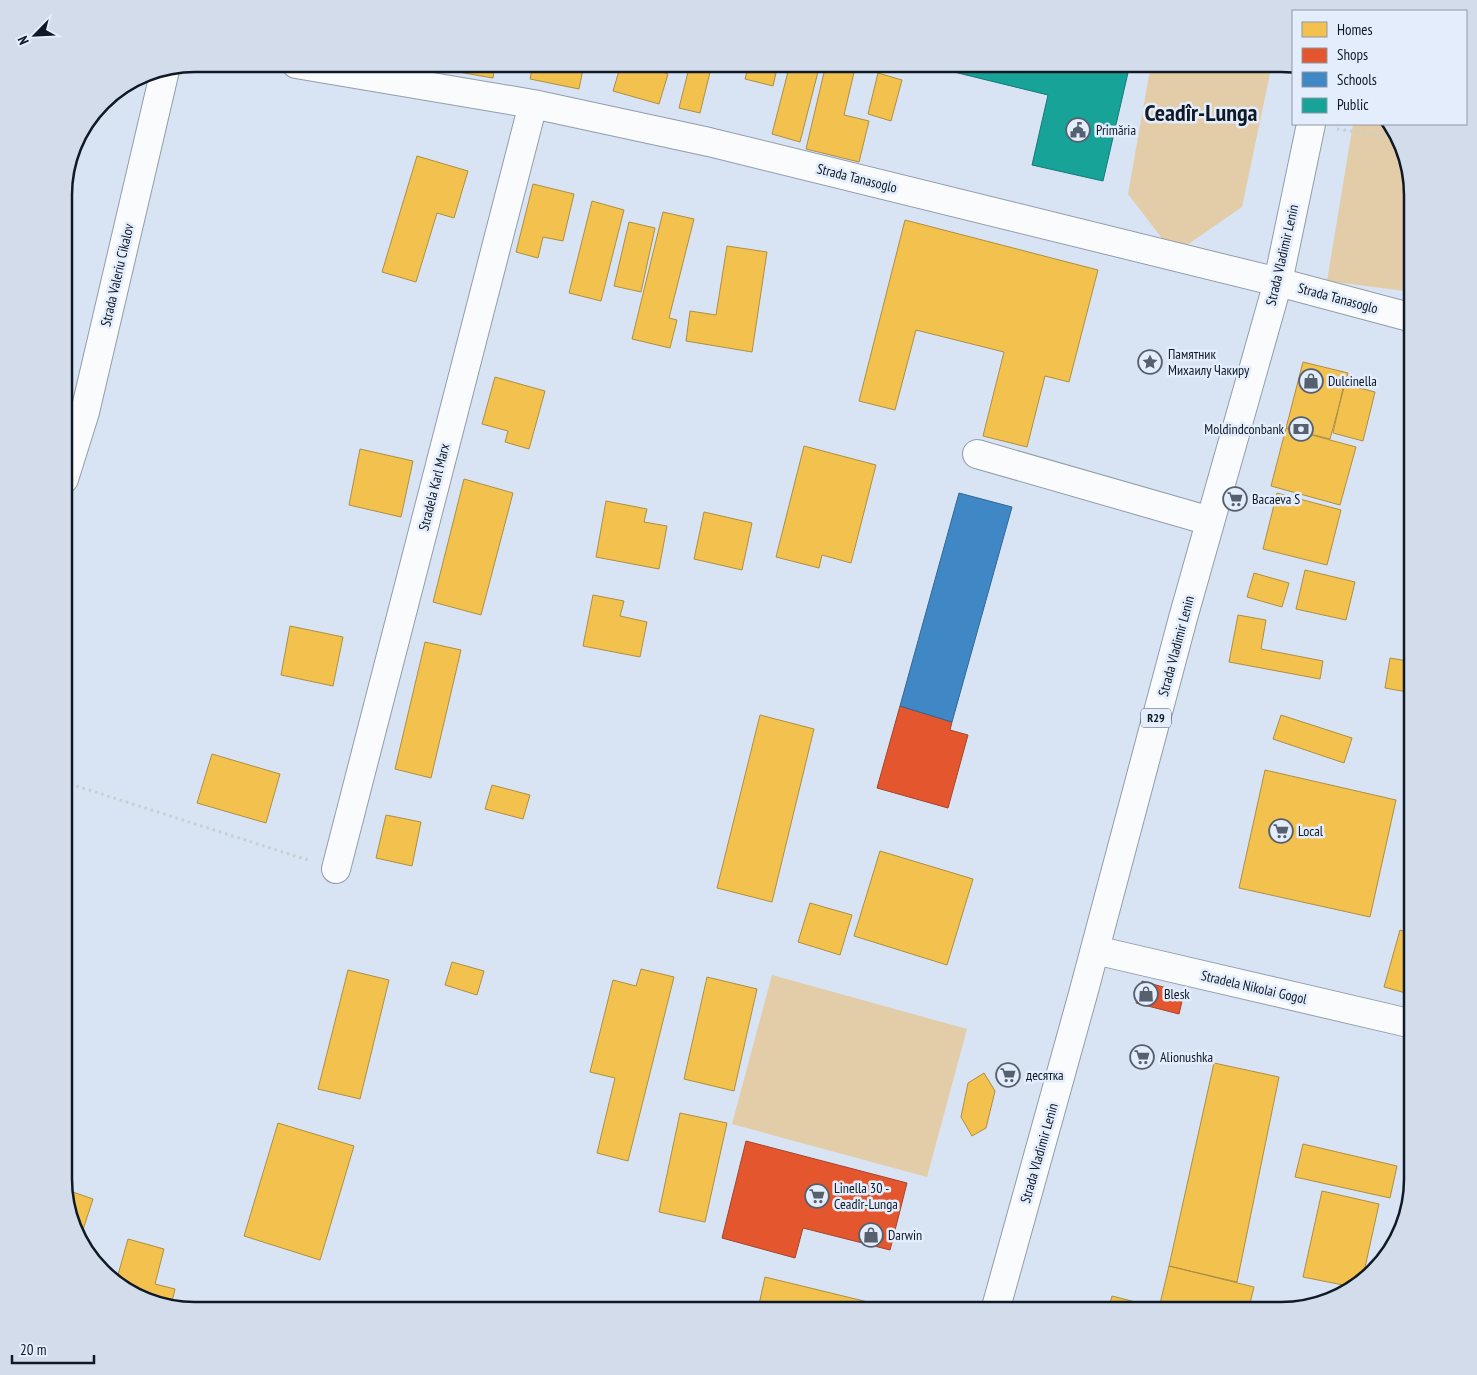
<svg xmlns="http://www.w3.org/2000/svg" width="1477" height="1375" font-family="'PT Sans Narrow',sans-serif">
<style>
.green{fill:#e2cda8}
.homes{fill:#f2c14e;stroke:#ae8f42}
.shops{fill:#e4572e;stroke:#a4442c}
.schools{fill:#3f88c5;stroke:#316795}
.public{fill:#17a398;stroke:#157a76}
.lines{fill:none;stroke-linecap:round;stroke-linejoin:round}
.minor-casing{stroke:#939daa;stroke-width:30}
.major-casing{stroke:#939daa;stroke-width:30}
.path{stroke:#caced2;stroke-width:3;stroke-dasharray:2.5 4;stroke-linecap:butt}
.minor{stroke:#f9fbfd;stroke-width:28}
.major{stroke:#f9fbfd;stroke-width:28}
.labels{text-anchor:middle;stroke-width:5;stroke-linejoin:round;paint-order:stroke}
.shield{fill:#e3edfc;stroke:#4f5966;stroke-width:1}
.shield-label{font-size:12px;font-weight:bold;fill:#101926}
.poi-label{font-size:14px;fill:#101926;stroke:#e3edfc;text-anchor:start}
.street-label{font-size:14px;fill:#101926;stroke:#e3edfc}
.town-label{font-size:24px;font-weight:bold;fill:#101926;stroke:#e3edfc}
.rim{fill:none;stroke:#101926;stroke-width:2.5}
</style>
<rect width="100%" height="100%" fill="#d8e3f3"/>
<path class="green" d="M1151,64H1272L1242,207L1174,254L1128,194Z
M1353,124H1389L1403,145L1413,187V292L1327,281Z
M772,975L967,1029L927,1177L732,1124Z"/>
<path class="homes" d="M442,64H495L493,78L441,69Z
M533,64H584L579,89L530,79Z
M621,64H651L650,68L668,74L659,104L613,91Z
M690,64H712L700,113L679,108Z
M749,64H778L773,86L745,79Z
M790,64H820L800,142L772,134Z
M826,64H856L844,115L869,121L859,162L806,149Z
M878,73L902,80L891,121L868,114Z
M417,156L468,171L454,218L437,213L416,282L382,272Z
M533,184L574,194L563,241L543,237L538,258L516,252Z
M592,201L624,210L601,301L569,293Z
M663,212L694,219L669,318L677,320L670,348L632,339Z
M905,220L1098,270L1069,382L1045,376L1027,447L983,436L1004,352L916,330L895,410L859,401Z
M629,222L655,228L641,292L614,286Z
M727,246L767,252L752,352L686,341L690,311L716,315Z
M1303,362L1348,373L1330,439L1286,428Z
M495,377L545,391L529,449L505,442L508,431L482,424Z
M1344,384L1375,392L1363,441L1333,433Z
M1286,428L1356,447L1340,505L1271,486Z
M804,446L876,465L851,563L822,555L819,568L776,557Z
M360,449L413,461L401,517L349,505Z
M464,479L513,493L481,615L433,602Z
M1277,493L1341,510L1327,565L1263,549Z
M606,501L647,509L644,522L667,526L659,569L596,557Z
M704,512L752,523L742,570L694,559Z
M1305,570L1355,582L1346,620L1296,609Z
M1254,573L1289,583L1282,607L1247,597Z
M593,595L624,601L620,616L647,622L640,657L583,646Z
M1238,615L1266,620L1261,649L1323,661L1320,679L1229,662Z
M290,626L343,637L333,686L281,675Z
M425,642L461,650L431,778L395,769Z
M1390,658L1413,662V693L1385,688Z
M760,715L814,729L772,902L717,888Z
M1281,715L1352,738L1344,763L1273,739Z
M212,754L280,774L266,823L197,803Z
M1265,770L1396,800L1370,917L1239,888Z
M492,785L530,795L523,819L485,809Z
M386,815L421,822L412,866L376,858Z
M880,851L973,879L947,965L854,936Z
M810,903L852,915L840,955L798,942Z
M1400,930L1413,934V995L1384,987Z
M452,962L484,971L477,995L445,985Z
M641,969L674,977L628,1161L597,1153L615,1078L590,1072L613,980L636,986Z
M348,970L389,980L360,1099L318,1089Z
M707,977L757,989L734,1091L684,1079Z
M1214,1063L1279,1077L1237,1282L1169,1266Z
M984,1073L995,1091L986,1128L972,1136L961,1117L968,1083Z
M680,1113L727,1123L705,1222L659,1212Z
M278,1123L354,1146L320,1260L244,1236Z
M1303,1144L1397,1166L1390,1198L1295,1177Z
M1322,1191L1379,1204L1362,1281L1353,1287L1303,1277Z
M73,1192L93,1199L80,1239L74,1230L68,1206Z
M128,1239L164,1249L155,1284L175,1289L171,1306L145,1301L116,1282Z
M1169,1266L1254,1287L1248,1311L1239,1309V1311H1108L1112,1296L1159,1308Z
M765,1277L872,1303L870,1311H766L758,1309Z"/>
<path class="shops" d="M900,706L952,722L950,730L968,735L948,808L877,788Z
M1142,981L1184,993L1179,1014L1136,1003Z
M746,1141L907,1183L890,1250L803,1228L795,1258L722,1238Z"/>
<path class="schools" d="M959,493L1012,507L952,722L900,706Z"/>
<path class="public" d="M956,64H1130L1103,181L1032,165L1048,95L954,72Z"/>
<g class="lines">
<g class="minor-casing">
<path id="minor" d="M296,64L533,104L709,142L1278,282L1413,318
M977,454L1210,521
M64,479L85,412L165,70
M336,869L533,104
M1095,950L1413,1024"/>
</g>
<g class="major-casing">
<path id="major" d="M995,1311L1083,994L1183,618L1278,282L1311,124"/>
</g>
<path class="path" d="M1337,129L1399,138
M1403,287L1413,265
M64,782L311,861"/>
<use href="#minor" class="minor"/>
<use href="#major" class="major"/>
</g>
<defs>
<g id="civic-ring" transform="scale(1.25)"><circle r="9.5" fill="#e3edfc" stroke="#56606e" stroke-width="1.5"/><path d="M-.6-6.5H3V-4.5H.6V-3L4-1V1h2V6H-6V1h2V-1L-.6-3ZM-1.2 2.5V6h2.4V2.5Z" fill="#56606e"/></g>
<g id="sight-ring" transform="scale(1.25)"><circle r="9.5" fill="#e3edfc" stroke="#56606e" stroke-width="1.5"/><path d="M0-6L1.8-2.2L6-1.7L2.9 1.2L3.7 5.4L0 3.3L-3.7 5.4L-2.9 1.2L-6-1.7L-1.8-2.2Z" fill="#56606e"/></g>
<g id="shop-ring" transform="scale(1.25)"><circle r="9.5" fill="#e3edfc" stroke="#56606e" stroke-width="1.5"/><path d="M-5-2.5h2.3a2.7 3.5 0 0 1 5.4 0H5L5.5 6h-11ZM-1.5-2.5h3a1.5 2.3 0 0 0-3 0Z" fill="#56606e"/></g>
<g id="bank-ring" transform="scale(1.25)"><circle r="9.5" fill="#e3edfc" stroke="#56606e" stroke-width="1.5"/><path d="M-6-4H6V4H-6ZM0-2.3a2.3 2.3 0 1 0 0 4.6a2.3 2.3 0 1 0 0-4.6Z" fill="#56606e"/></g>
<g id="supermarket-ring" transform="scale(1.25)"><circle r="9.5" fill="#e3edfc" stroke="#56606e" stroke-width="1.5"/><path d="M-6-5.5h2.5l.6 2H6L4.5 2H-2.5L-4.4-4H-6ZM-1.5 3.2a1.3 1.3 0 1 0 .1 0ZM3 3.2a1.3 1.3 0 1 0 .1 0Z" fill="#56606e"/></g>
</defs>
<g fill-rule="evenodd">
<use href="#civic-ring" x="1078" y="130"/>
<use href="#sight-ring" x="1150" y="362"/>
<use href="#shop-ring" x="1311" y="381"/>
<use href="#bank-ring" x="1301" y="429"/>
<use href="#supermarket-ring" x="1235" y="499"/>
<use href="#supermarket-ring" x="1281" y="831"/>
<use href="#shop-ring" x="1146" y="994"/>
<use href="#supermarket-ring" x="1142" y="1057"/>
<use href="#supermarket-ring" x="1008" y="1075"/>
<use href="#supermarket-ring" x="817" y="1196"/>
<use href="#shop-ring" x="871" y="1235"/>
</g>
<g class="labels">
<rect class="shield" x="1141" y="708.5" width="30" height="19" rx="4"/>
<g class="shield-label">
<text x="1156" y="722">R29</text>
</g>
<g class="poi-label">
<text x="1096" y="135">Primăria</text>
<text x="1168" y="359">Памятник<tspan x="1168" dy="16">Михаилу Чакиру</tspan></text>
<text x="1328" y="386">Dulcinella</text>
<text x="1284" y="434" text-anchor="end">Moldindconbank</text>
<text x="1252" y="504">Bacaeva S</text>
<text x="1298" y="836">Local</text>
<text x="1164" y="999">Blesk</text>
<text x="1160" y="1062">Alionushka</text>
<text x="1026" y="1080">десятка</text>
<text x="834" y="1193">Linella 30 -<tspan x="834" dy="16">Ceadîr-Lunga</tspan></text>
<text x="888" y="1240">Darwin</text>
</g>
<g class="street-label">
<text transform="translate(857 178) rotate(14)" y="5">Strada Tanasoglo</text>
<text transform="translate(1282 255) rotate(-77)" y="5">Strada Vladimir Lenin</text>
<text transform="translate(117 275) rotate(-77)" y="5">Strada Valeriu Cikalov</text>
<text transform="translate(1338 298) rotate(15)" y="5">Strada Tanasoglo</text>
<text transform="translate(434 487) rotate(-76)" y="5">Stradela Karl Marx</text>
<text transform="translate(1176 646) rotate(-75)" y="5">Strada Vladimir Lenin</text>
<text transform="translate(1254 987) rotate(13)" y="5">Stradela Nikolai Gogol</text>
<text transform="translate(1039 1153) rotate(-74)" y="5">Strada Vladimir Lenin</text>
</g>
<g class="town-label">
<text x="1201" y="121">Ceadîr-Lunga</text>
</g>
</g>
<path d="M0 0H1477V1375H0ZM195 72H1281A123 123 0 0 1 1404 195V1179A123 123 0 0 1 1281 1302H195A123 123 0 0 1 72 1179V195A123 123 0 0 1 195 72Z" fill="#d2dceb" fill-rule="evenodd"/>
<path class="rim" d="M195 72H1281A123 123 0 0 1 1404 195V1179A123 123 0 0 1 1281 1302H195A123 123 0 0 1 72 1179V195A123 123 0 0 1 195 72Z"/>
<rect x="1292" y="10" width="175" height="115" fill="#e3edfc" stroke="#8f98a6"/>
<rect x="1302" y="22" width="25" height="15" fill="#f2c14e" stroke="#8f98a6"/>
<text x="1337" y="35" font-size="15" fill="#101926">Homes</text>
<rect x="1302" y="48" width="25" height="15" fill="#e4572e" stroke="#8f98a6"/>
<text x="1337" y="60" font-size="15" fill="#101926">Shops</text>
<rect x="1302" y="72" width="25" height="15" fill="#3f88c5" stroke="#8f98a6"/>
<text x="1337" y="85" font-size="15" fill="#101926">Schools</text>
<rect x="1302" y="98" width="25" height="15" fill="#17a398" stroke="#8f98a6"/>
<text x="1337" y="110" font-size="15" fill="#101926">Public</text>
<g transform="translate(35 35) rotate(246)" stroke="#e3edfc" stroke-width="4" paint-order="stroke">
<path d="M0-4L9 19L0 12L-9 19Z" fill="#101926"/>
<text y="-8" font-size="14" font-weight="bold" text-anchor="middle" fill="#101926">N</text>
</g>
<path d="M12 1355v8h82v-8" fill="none" stroke="#101926" stroke-width="2.5"/>
<text x="20" y="1355" font-size="15" fill="#101926" stroke="#e3edfc" stroke-width="4" paint-order="stroke">20 m</text>
</svg>
